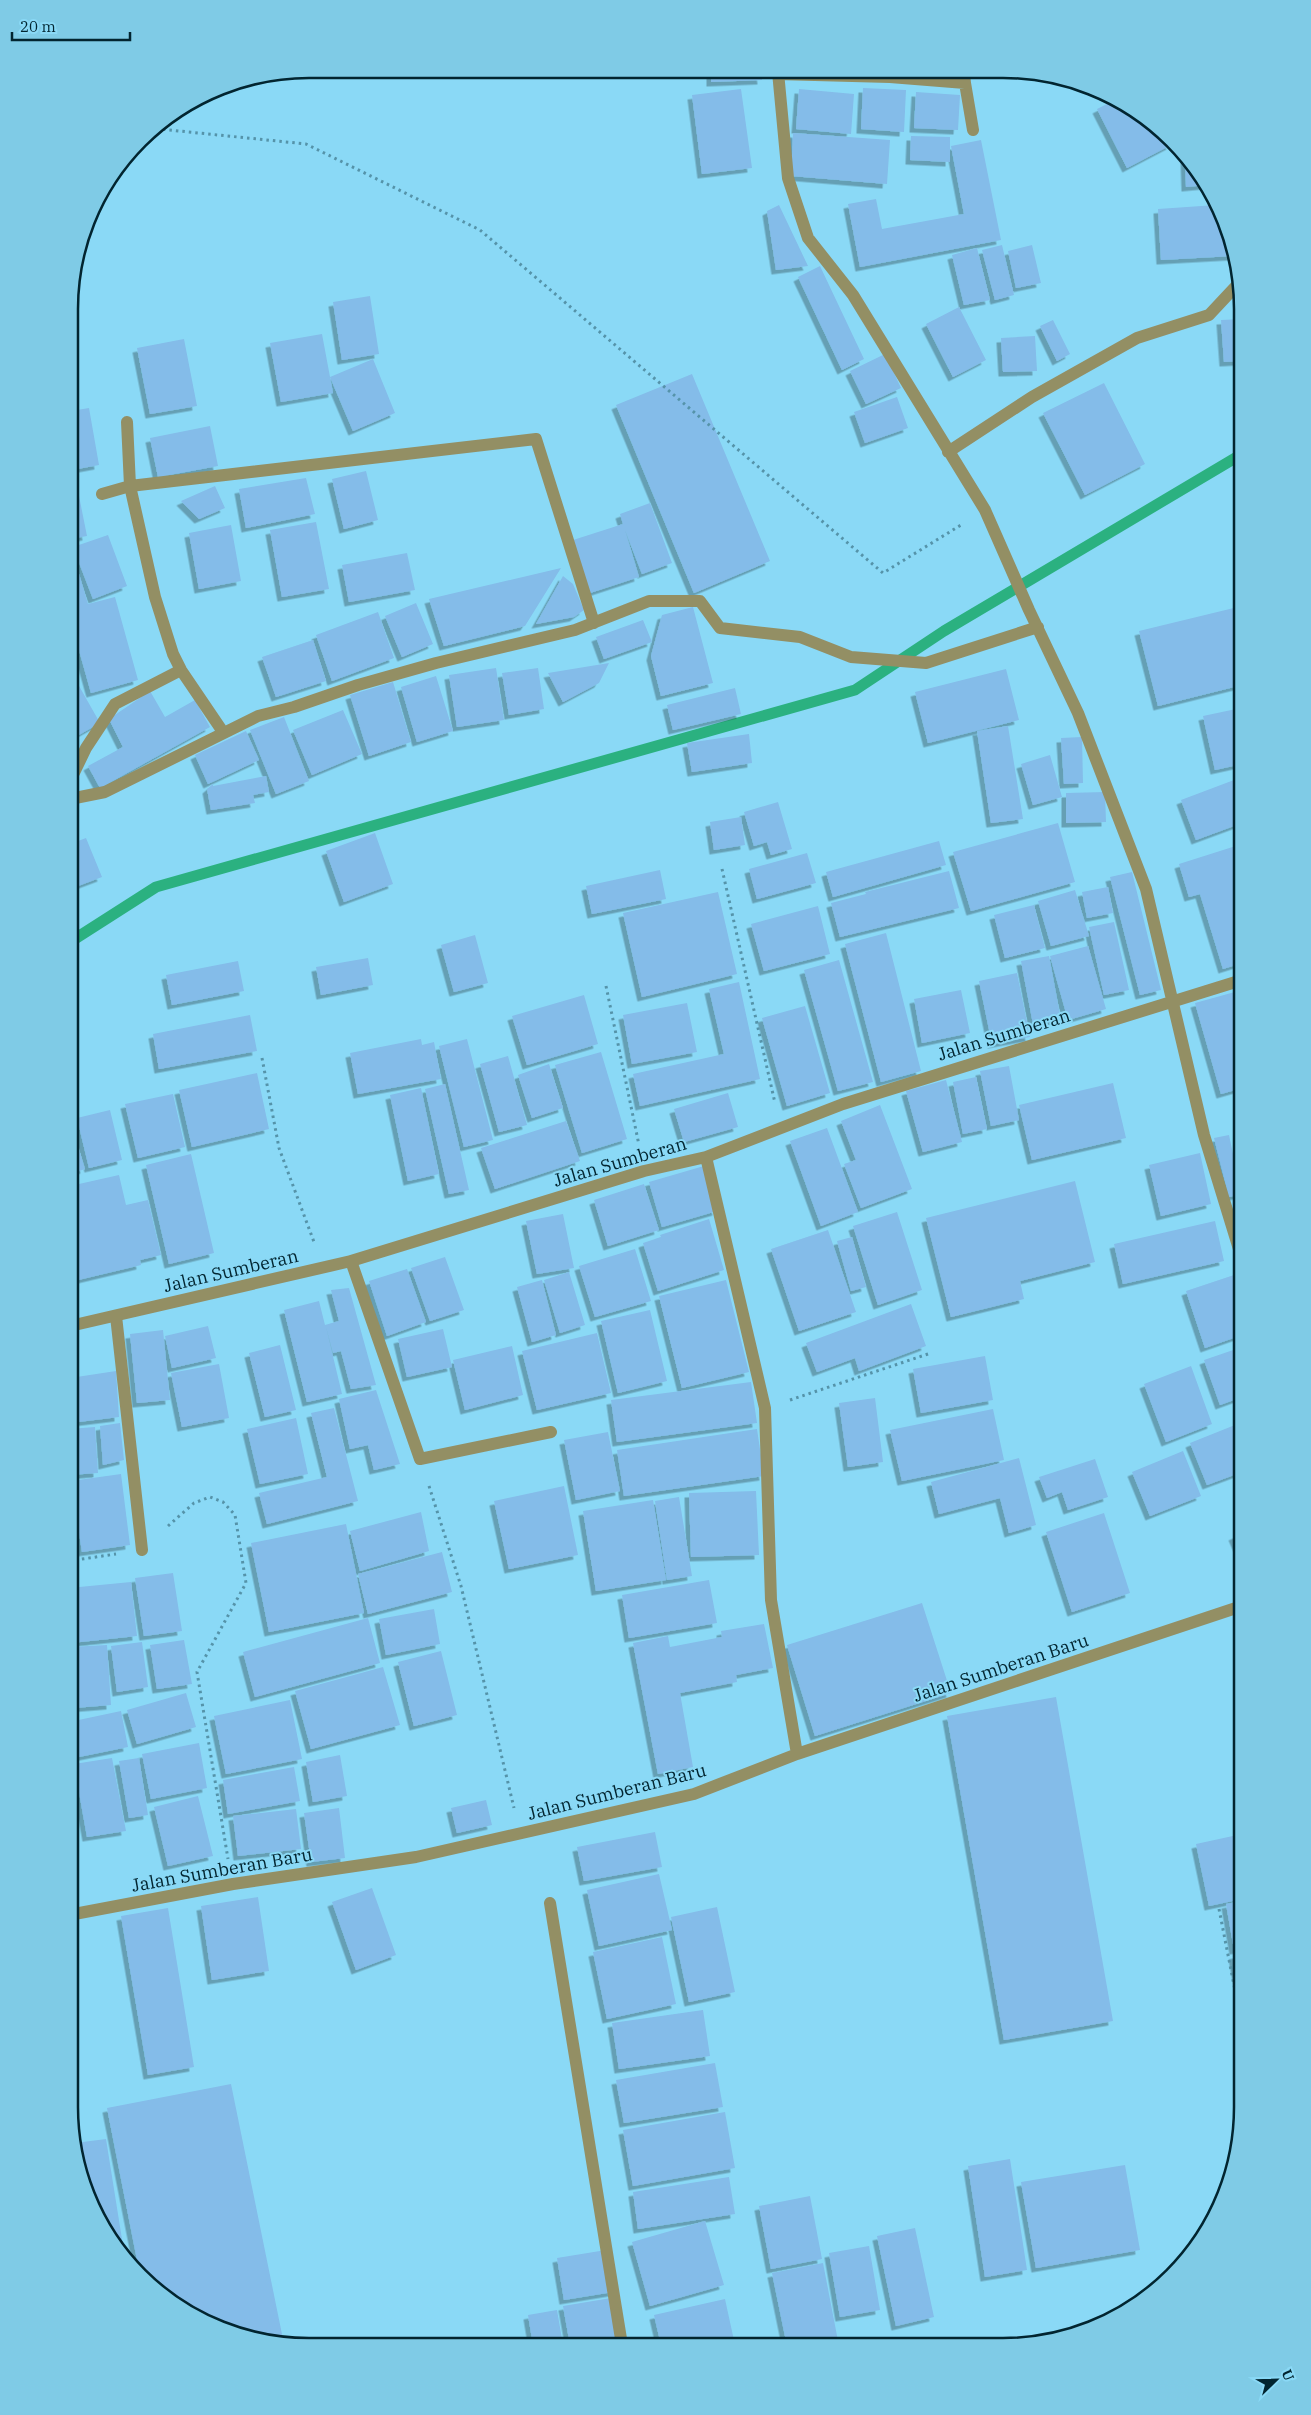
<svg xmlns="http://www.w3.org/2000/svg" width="1311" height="2415" font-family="'IBM Plex Serif',serif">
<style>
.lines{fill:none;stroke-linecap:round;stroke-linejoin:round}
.stream{stroke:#2bb180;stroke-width:11}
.building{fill:#84bce9;filter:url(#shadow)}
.path{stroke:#5593a9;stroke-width:3;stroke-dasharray:2.5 4;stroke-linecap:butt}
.minor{stroke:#938f64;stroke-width:12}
.labels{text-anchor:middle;stroke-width:4;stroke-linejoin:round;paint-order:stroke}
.street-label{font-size:18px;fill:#022530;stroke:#8ad9f6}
.rim{fill:none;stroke:#022530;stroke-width:2.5}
</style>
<defs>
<filter id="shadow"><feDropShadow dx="-4.5" dy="4.5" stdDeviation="0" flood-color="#0004"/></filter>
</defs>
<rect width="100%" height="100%" fill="#8ad9f6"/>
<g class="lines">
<path class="stream" d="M70,942L156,887L855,690L944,631L1242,454"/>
</g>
<path class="building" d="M711,71L761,72L762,80L711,82Z
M863,88L906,90L904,132L861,129Z
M741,89L752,168L702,174L692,95Z
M799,89L854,94L851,134L796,129Z
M916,92L960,95L958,130L914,128Z
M1117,99L1160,128L1171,145L1127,168L1097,109Z
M793,133L890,140L887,184L791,176Z
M911,136L950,137V162L910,160Z
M981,140L1001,240L860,267L848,204L876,199L882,229L964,214L951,146Z
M1185,156L1202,175L1207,185L1186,187Z
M779,205L808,266L776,270L767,211Z
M1216,205L1229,231L1233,256L1161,260L1158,209Z
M1002,245L1014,295L995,300L982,250Z
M1032,245L1041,283L1016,288L1008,251Z
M977,248L990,300L964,305L952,255Z
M820,266L864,359L842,370L798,277Z
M370,296L379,354L342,360L333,302Z
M959,307L986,360L953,377L926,324Z
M1242,319V361L1224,362L1221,320Z
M1053,320L1070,354L1057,361L1040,326Z
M322,334L333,393L281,402L270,343Z
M1035,336L1037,371L1003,372L1001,338Z
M184,339L197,406L150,414L137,348Z
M885,354L901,388L866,404L850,371Z
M373,359L395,413L353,431L330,377Z
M692,374L770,561L694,593L616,405Z
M1104,383L1145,464L1085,495L1043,413Z
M897,397L908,428L865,443L854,412Z
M89,408L99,465L72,470L71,411Z
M210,426L218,466L158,477L150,438Z
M366,471L378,520L344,529L332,479Z
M306,478L315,514L246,528L239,489Z
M76,481L87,536L70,539L71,482Z
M215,486L225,508L199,519L181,501Z
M650,503L672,563L642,574L625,530L639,577L587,594L570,541L623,524L620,514Z
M316,522L329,589L282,597L270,530Z
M231,525L241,581L199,589L189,533Z
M108,535L127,586L93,599L73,547Z
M407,553L415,590L349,602L342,565Z
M76,564L88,604L115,597L138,680L91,693L70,618V566Z
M561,568L525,626L444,646L429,599Z
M563,576L573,584L584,610L574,617L536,624Z
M416,603L433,644L402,657L385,616Z
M1242,606V685L1158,706L1139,631Z
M693,607L713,683L661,696L651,656L662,615Z
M378,612L394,658L332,681L316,635Z
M643,620L652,642L604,659L596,637Z
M313,640L326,681L276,697L262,657Z
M609,663L599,683L563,702L548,673Z
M496,668L504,720L457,727L449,675Z
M538,668L544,709L509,715L502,673Z
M1006,669L1019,720L928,743L915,692Z
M70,670L100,723L70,740Z
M436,676L453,731L417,742L401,687Z
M393,682L411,742L369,756L350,695Z
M735,688L741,714L673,730L667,705Z
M150,691L165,717L195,700L210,727L100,788L88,766L123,747L109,719Z
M1236,709L1242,739V764L1215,770L1203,716Z
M343,710L362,754L312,775L293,730Z
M284,717L309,781L276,794L250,730Z
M1008,726L1023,819L991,823L977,731Z
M246,731L259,760L208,784L195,755Z
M749,734L752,763L692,772L687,743Z
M1082,737L1083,783L1064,784L1061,738Z
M1050,755L1062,797L1033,805L1021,764Z
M266,776L269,792L253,795L255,803L211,810L207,789L213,784V786Z
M1242,777V823L1196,840L1181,800Z
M1105,792L1106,822L1066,823V793Z
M778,802L792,849L771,855L767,842L754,846L744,812Z
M741,817L745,845L714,850L710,822Z
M1058,823L1075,882L971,911L953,852Z
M375,833L393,884L344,902L326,851Z
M86,838L102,877L70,889V844Z
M939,841L946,865L833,897L826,872Z
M1242,844V885L1235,887L1242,908V963L1223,969L1200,894L1189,897L1179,864Z
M807,853L816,883L757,899L749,869Z
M660,870L666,899L592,914L586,886Z
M949,871L959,908L840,937L831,903L866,894L865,892Z
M1132,872L1161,990L1140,995L1110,877Z
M1108,887L1113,913L1087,918L1082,892Z
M1075,890L1089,936L1051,946L1038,901Z
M718,892L737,974L642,997L623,913Z
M1034,905L1045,948L1005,958L994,915Z
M818,906L830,954L764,971L751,924Z
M1114,922L1129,990L1104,995L1089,927Z
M886,933L921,1071L881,1082L845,944Z
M475,935L488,983L454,992L441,945Z
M1088,946L1106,1009L1068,1020L1050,956Z
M1049,956L1061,1020L1033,1024L1021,961Z
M368,958L373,985L321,995L316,967Z
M839,960L873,1082L838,1091L804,970Z
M238,961L244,991L172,1005L166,975Z
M1017,973L1030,1037L992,1044L979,981Z
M739,982L760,1079L640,1106L633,1074L724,1054L709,989Z
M961,990L970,1033L922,1043L914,999Z
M1242,990V1088L1221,1094L1195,1003Z
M584,995L598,1044L527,1065L512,1016Z
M687,1003L697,1052L632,1064L623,1015Z
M805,1006L830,1093L787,1106L762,1018Z
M250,1015L257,1051L159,1069L153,1034Z
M421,1039L422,1045L434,1042L441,1079L358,1094L350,1053Z
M467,1039L493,1140L464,1147L439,1046Z
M601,1052L627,1139L582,1153L555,1065Z
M508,1056L527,1125L499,1132L480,1064Z
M549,1064L563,1108L532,1118L518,1075Z
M1009,1066L1019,1120L991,1126L980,1071Z
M257,1073L269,1129L192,1147L179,1090Z
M976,1077L987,1129L963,1134L953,1082Z
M946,1080L962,1142L923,1152L906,1091Z
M1113,1083L1126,1138L1032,1160L1019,1105Z
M445,1084L469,1190L449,1194L425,1089Z
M421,1088L439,1174L408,1181L390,1095Z
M728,1093L738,1127L684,1142L674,1109Z
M173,1094L185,1147L138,1158L125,1104Z
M880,1105L912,1189L861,1208L844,1164L856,1160L841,1121Z
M110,1110L122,1160L89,1168L77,1118Z
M70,1121L85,1169L70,1174Z
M566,1121L580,1161L495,1189L481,1148Z
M827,1128L858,1212L821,1226L790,1141Z
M1229,1135L1233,1154H1242V1194L1229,1197L1214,1138Z
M1200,1153L1211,1204L1161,1216L1149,1165Z
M191,1154L214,1253L169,1264L146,1165Z
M704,1166L717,1211L662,1227L649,1182Z
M119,1175L126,1205L148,1200L161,1255L140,1260L141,1265L74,1281L70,1264V1186Z
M1075,1181L1095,1262L1020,1281L1024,1299L951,1317L926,1218Z
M644,1184L659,1230L608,1246L594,1200Z
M897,1212L922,1290L878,1305L853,1226Z
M563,1214L574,1268L537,1274L526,1221Z
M709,1219L724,1270L658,1291L643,1243L661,1237L660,1235Z
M1215,1221L1224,1261L1123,1284L1114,1244Z
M828,1230L856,1312L799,1331L771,1249Z
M852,1237L866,1287L851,1291L837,1241Z
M635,1249L651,1301L595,1317L579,1266Z
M445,1257L464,1310L430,1321L411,1268Z
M407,1269L426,1322L387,1336L369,1281Z
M569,1272L585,1325L560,1333L544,1280Z
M1237,1274L1242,1288V1335L1205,1348L1186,1291Z
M542,1280L556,1335L532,1342L517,1287Z
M726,1280L749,1372L682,1388L659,1296Z
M349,1288L376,1385L351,1389L341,1351L333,1353L326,1327L342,1394L307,1402L284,1310L319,1301L325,1325L339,1321L331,1290Z
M911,1304L926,1346L859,1371L855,1358L817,1372L806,1343Z
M650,1310L667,1381L618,1393L601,1321Z
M208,1326L216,1358L172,1368L165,1336Z
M443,1329L452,1367L407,1377L398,1339Z
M163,1330L170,1400L137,1403L130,1334Z
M597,1333L611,1393L537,1410L522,1351Z
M280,1345L296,1410L265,1417L249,1353Z
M512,1346L523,1395L465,1410L453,1360Z
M1242,1347V1397L1220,1405L1204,1360Z
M985,1356L993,1400L921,1413L913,1369Z
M219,1364L229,1418L182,1427L171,1373Z
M1191,1366L1212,1424L1166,1442L1144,1384Z
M116,1371L119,1417L70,1423V1378Z
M751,1382L757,1423L617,1442L611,1400Z
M376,1390L400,1464L374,1470L368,1445L350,1449L339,1399Z
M875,1398L883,1462L848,1467L839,1403Z
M334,1408L358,1501L267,1524L259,1493L327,1477L311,1413Z
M993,1409L1004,1460L902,1481L890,1430Z
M296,1418L308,1474L260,1484L247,1429Z
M120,1423L124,1460L103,1465L100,1426Z
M1235,1425L1242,1443V1472L1207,1485L1190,1443Z
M95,1427L98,1473L69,1475V1429Z
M757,1429L764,1476L624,1496L617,1450Z
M608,1432L620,1491L576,1500L564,1440Z
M1183,1451L1201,1496L1150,1516L1132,1472Z
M1019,1458L1036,1525L1009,1533L1000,1498L939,1514L931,1482Z
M1095,1459L1108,1497L1068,1510L1062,1492L1047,1498L1039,1477Z
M121,1474L130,1545L82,1552L71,1481Z
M564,1486L578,1555L509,1569L494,1501Z
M756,1491L759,1555L691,1557L689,1493Z
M679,1497L692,1576L667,1580L655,1501Z
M653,1500L666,1580L596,1591L583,1511Z
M421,1512L429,1551L360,1571L350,1531Z
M1104,1513L1130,1593L1072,1612L1046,1532Z
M346,1524L364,1613L269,1632L251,1543Z
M1242,1532V1557L1233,1536Z
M442,1552L452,1592L368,1614L358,1574Z
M173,1573L182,1631L144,1636L135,1578Z
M709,1580L717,1623L629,1638L622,1595Z
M131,1582L137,1636L71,1643L69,1588Z
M922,1603L951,1693L815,1736L787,1645Z
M434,1609L440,1644L386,1655L379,1619Z
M368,1618L380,1663L255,1697L243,1652Z
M764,1624L773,1668L736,1675L737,1682L680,1693L693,1767L658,1774L633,1643L668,1636L670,1647L722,1637L721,1631Z
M184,1640L192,1684L157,1689L150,1645Z
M142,1642L148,1687L117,1692L111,1646Z
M107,1645L111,1705L74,1708L70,1647Z
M441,1651L457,1715L414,1726L398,1662Z
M383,1667L400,1725L311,1749L295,1691Z
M186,1693L196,1727L137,1744L127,1710Z
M1056,1697L1113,2021L1004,2040L947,1716Z
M290,1700L302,1759L226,1774L214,1716Z
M121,1711L128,1747L69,1759V1722Z
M199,1743L207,1788L151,1799L142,1754Z
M340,1755L347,1796L313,1802L306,1762Z
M112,1758L126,1831L87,1837L74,1764Z
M139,1758L148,1815L129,1818L119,1761Z
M294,1767L300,1801L228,1814L223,1780Z
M198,1796L213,1856L168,1866L154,1807Z
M486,1800L492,1825L457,1833L451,1808Z
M339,1808L345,1858L311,1862L304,1813Z
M296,1809L301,1849L238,1856L233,1816Z
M69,1831L77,1870L69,1871Z
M655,1832L662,1867L584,1881L577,1847Z
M1242,1834V1899L1209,1906L1196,1844Z
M659,1874L672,1930L599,1946L587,1890Z
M372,1888L396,1955L356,1970L332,1902Z
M258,1897L269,1971L212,1980L201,1906Z
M1242,1901V1949L1234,1950L1226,1904Z
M717,1907L735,1992L689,2002L671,1917Z
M168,1908L194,2067L148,2075L121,1916Z
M662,1937L676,2004L607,2019L593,1952Z
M1242,1953V1998H1241L1233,1955Z
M703,2010L710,2056L619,2069L612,2023Z
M715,2063L723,2107L624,2123L616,2080Z
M231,2084L284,2344L203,2322L151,2287L140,2275L107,2108Z
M725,2112L735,2168L633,2186L623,2130Z
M106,2139L125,2258L109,2240L82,2184L75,2143Z
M1010,2159L1027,2270L985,2277L968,2166Z
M1125,2165L1140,2250L1036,2268L1021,2182Z
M729,2177L735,2214L638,2229L633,2192Z
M810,2196L822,2259L771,2269L759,2206Z
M705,2221L724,2285L650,2306L632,2242Z
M915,2228L934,2317L896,2326L877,2236Z
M869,2246L880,2310L840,2317L829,2253Z
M606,2250L613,2292L564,2300L557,2258Z
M823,2263L839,2346H787L772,2273Z
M611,2298L619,2344L570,2345L563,2306Z
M725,2299L735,2345H661L654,2315Z
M557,2310L563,2345H533L528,2315Z"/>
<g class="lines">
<path class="path" d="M150,128L306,144L480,230L883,573L961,525
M722,869L775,1103
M606,986L639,1145
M262,1058L279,1148L314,1242
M790,1400L931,1353
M429,1486L461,1586L514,1808
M168,1526L194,1503L210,1497L223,1502L235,1515L246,1583L197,1672L228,1859
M69,1561L116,1554
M1219,1909L1242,2026"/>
<path class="minor" d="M778,72L788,178L808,238L853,295L985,510L1029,610L1078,713L1146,889L1204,1135L1242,1259
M777,74L890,77L965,83L964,73
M965,83L973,130
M127,422L130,486L155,597L173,654L181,670L223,732
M948,452L1032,397L1137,338L1209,315L1238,284
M102,494L130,486L536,439L594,623
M70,781L86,748L115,704L181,670
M70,799L105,792L258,716L294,707L358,685L436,663L575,630L649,601H700L720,628L800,637L851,657L926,663L1038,627
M706,1157L765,1408L771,1600L797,1754
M351,1261L420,1459L551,1432
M116,1316L142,1550
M70,1326L351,1261L644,1171L706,1157L843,1104L1242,980
M550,1903L622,2345
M69,1915L233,1884L416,1857L694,1794L797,1754L1242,1606"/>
</g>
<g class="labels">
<g class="street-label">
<text transform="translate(1004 1035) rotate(-17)" y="6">Jalan Sumberan</text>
<text transform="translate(620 1162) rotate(-16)" y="6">Jalan Sumberan</text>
<text transform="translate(231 1271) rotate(-13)" y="6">Jalan Sumberan</text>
<text transform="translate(1001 1668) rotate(-18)" y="6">Jalan Sumberan Baru</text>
<text transform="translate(617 1792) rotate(-14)" y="6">Jalan Sumberan Baru</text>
<text transform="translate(222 1870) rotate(-10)" y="6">Jalan Sumberan Baru</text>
</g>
</g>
<path d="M0 0H1311V2415H0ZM309 78H1003A231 231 0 0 1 1234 309V2107A231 231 0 0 1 1003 2338H309A231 231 0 0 1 78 2107V309A231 231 0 0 1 309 78Z" fill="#7fcbe6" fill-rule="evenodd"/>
<path class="rim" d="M309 78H1003A231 231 0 0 1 1234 309V2107A231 231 0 0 1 1003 2338H309A231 231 0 0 1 78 2107V309A231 231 0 0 1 309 78Z"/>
<g transform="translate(1276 2380) rotate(67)" stroke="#8ad9f6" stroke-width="4" paint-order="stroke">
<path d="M0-4L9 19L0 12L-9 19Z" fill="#022530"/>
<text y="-8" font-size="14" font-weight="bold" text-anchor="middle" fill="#022530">U</text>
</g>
<path d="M12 32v8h118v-8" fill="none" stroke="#022530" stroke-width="2.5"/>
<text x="20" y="32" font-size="15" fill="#022530" stroke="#8ad9f6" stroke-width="4" paint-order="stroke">20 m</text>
</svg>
